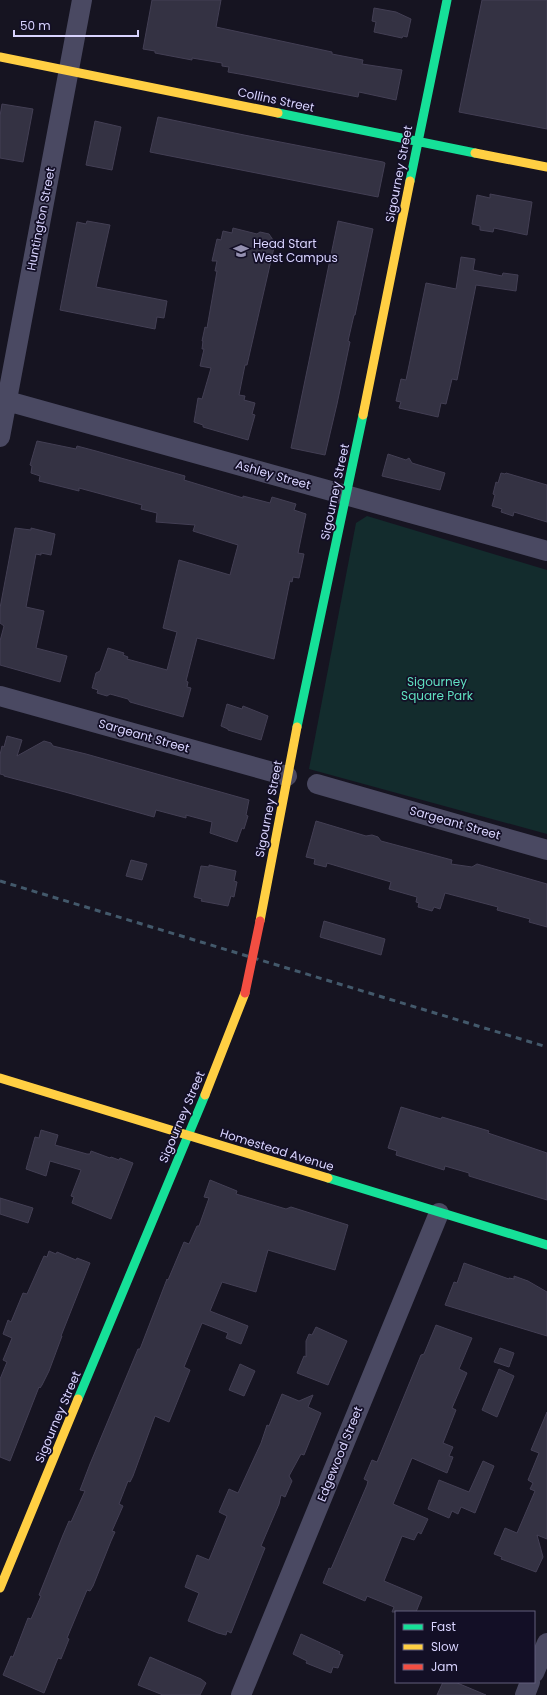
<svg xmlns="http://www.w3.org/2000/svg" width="547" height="1695" font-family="Poppins,sans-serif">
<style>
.green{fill:#132c2d}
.building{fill:#343243;stroke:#433f54}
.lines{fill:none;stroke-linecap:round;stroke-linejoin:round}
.street{stroke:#4a4962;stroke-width:20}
.fast{stroke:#16e098;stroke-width:9}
.slow{stroke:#ffcf43;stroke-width:9}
.rail{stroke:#43596b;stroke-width:3;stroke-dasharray:6 5;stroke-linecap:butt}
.jam-bridge{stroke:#f24e42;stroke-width:9}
.labels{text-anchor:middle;stroke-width:3.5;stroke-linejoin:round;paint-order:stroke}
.street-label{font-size:12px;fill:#d9d4ff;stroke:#130f26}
.poi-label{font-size:12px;fill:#d9d4ff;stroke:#130f26;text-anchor:start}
.park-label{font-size:12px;fill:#5fe0c0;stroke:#130f26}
</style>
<rect width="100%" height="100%" fill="#161421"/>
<path class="green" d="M367,516L547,570V834L309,769L356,523Z"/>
<path class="building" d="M152,0H221L216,27L332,52V54L363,60L362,64L402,70L396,100L359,92L358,97L245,75L228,72L229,67L222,66V63L192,58V60L155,53V51L143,49Z
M482,0H547V129L459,112Z
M374,8L396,12L411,19L407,37L403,36L402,38L374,32L376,22L372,21Z
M2,104L33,109L23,162L0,158V116Z
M158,117L244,135L383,162L385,163L378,197L150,152Z
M95,121L121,127L112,170L86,165Z
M490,194L532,202L527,235L494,228L493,232L480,230V226L472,224L477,195L490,198Z
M87,221L110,225L96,287L167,301L164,318L157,317L155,329L60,310L77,222L86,224Z
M338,221L373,229L355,315H354L348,341L350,342L337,404L325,455L291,448Z
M233,228L257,234L260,232L269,234L275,243L247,365H245L239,395L245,396L244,400L255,403L252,414L255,415L248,440L203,427V425L194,422L198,398L202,399L211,368L200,366L204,349H202L203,341H202L205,327L207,328L217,271H215L217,261H212L217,239L221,240L223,231L232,233Z
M461,257L475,259L473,270L502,276L503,273L518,275L516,291L476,285L457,380L452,379L446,404L441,403L438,417L399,408L401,402L396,401L401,379L406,380L426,283L456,289Z
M37,441L76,449L77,446L96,451L185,476L184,480L243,498V496L270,503L272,497L296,504L294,510L306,514L298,553L304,554L299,578L293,577L292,582L290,581L274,659L197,638L186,681L188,682L187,687L191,688L183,717L130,702L128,699L110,694L107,696L97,693L98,690L92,688L96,673L100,671L108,648L124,653L123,655L128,657L127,659L167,670L177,632L163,628L179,560L230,575L238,545L193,531L195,525L156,522L157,513L141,509L142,505L79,488V491L39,481L40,476L31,473L32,466L30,465Z
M388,454L406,460L409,458L412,463L445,473L440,490L382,476Z
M501,473L505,474L506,473L547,485V522L514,512L513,516L501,512L502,509L492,506L495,495L493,494L496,482L498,483Z
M15,528L31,530V528L55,534L51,555L41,553V555L36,554L26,607L44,611L36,648L67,656L60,682L0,665V641L4,626L0,623V608Z
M227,704L242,709L243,706L268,716L261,740L228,730V729L221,726Z
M7,736L22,740L17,756L44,741L51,743L53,746L86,754L249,800L246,815L248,816L244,829L242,828L237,842L210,833L212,822L186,815V818L156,810L154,817L65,792L4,776V775L0,774V755L2,746L4,747Z
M316,821L366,836L372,835L378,837L381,841L452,860L451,864L472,867L477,864L547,884V927L529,922L530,919L497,910L498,907L445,893L440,909L434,907L432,911L418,907L419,903L416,902L417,897L389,889L391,882L327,863L326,867L314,864L315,859L306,857Z
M131,860L147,864L142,880L126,876Z
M209,865L236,871L234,881L237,882L234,897L231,896L228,906L201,901L202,899L194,897L201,866L209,867Z
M324,921L385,939L381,955L320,937Z
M401,1107L441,1119L442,1117L489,1131L488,1133L547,1153V1200L469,1176V1173L445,1166L444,1170L396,1155L397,1151L388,1148Z
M41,1130L58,1135L55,1145L87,1154H90L91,1151L110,1158L111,1157L119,1160L120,1158L133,1163L111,1219L72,1203L74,1197L71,1196L81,1170L50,1161L46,1176L26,1169L35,1137L39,1138Z
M210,1180L237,1191L236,1194L286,1209L291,1207L348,1225L335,1270L268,1250L256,1292L222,1282L210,1311L248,1326L241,1344L226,1338L228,1333L202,1323L184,1367L190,1370L169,1422L155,1416L133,1476L130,1482L128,1481L119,1504L123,1506L112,1531L115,1532L111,1541L93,1586L90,1591L87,1590L67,1638L69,1639L61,1659L58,1658L44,1693L3,1675L11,1656L13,1657L28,1618L31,1619L41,1596L39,1595L63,1535L69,1521L71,1522L85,1491L80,1490L90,1464L138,1349H140L167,1279L168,1280L184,1242L189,1244L197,1226H199L209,1198L204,1197Z
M0,1198L33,1208L28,1223L0,1214Z
M49,1251L56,1254L57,1252L76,1260L77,1258L90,1263L61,1336H62L49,1371L42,1385L40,1388L39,1387L10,1461L0,1457V1379L7,1362L3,1360L12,1338L3,1334L8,1320L11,1322L23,1293L27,1294L44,1256L47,1257Z
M464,1263L509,1279V1278L514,1279V1276L528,1281L547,1292V1336L445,1305L454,1282L457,1283Z
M436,1325L472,1338L459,1369L467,1373L452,1408L456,1410L443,1443L453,1447L449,1456L453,1457L447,1473L412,1458L393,1504L428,1519L421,1534L418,1532L414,1540L402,1536L384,1581L422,1597L416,1612H392L394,1607L367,1596L365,1601L323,1583L329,1568L331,1569L367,1485L368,1481L364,1479L372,1460L377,1462L421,1355L424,1354Z
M316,1327L347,1341L328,1385L297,1373L304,1356L306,1357V1341L309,1334L312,1335Z
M500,1348L514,1353L509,1367L494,1362Z
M240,1364L255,1371L244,1396L229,1390Z
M499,1369L514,1376L497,1417L482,1410Z
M282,1394L299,1401L313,1395L308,1407L321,1413L304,1455L301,1454L289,1476L292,1481L285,1497L281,1495L279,1504L261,1546L265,1548L231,1633L227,1631L226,1635L218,1633L188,1621L199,1593L185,1587L197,1555L209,1560L227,1516L219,1512L229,1489L238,1493L261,1443L267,1425L269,1426Z
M547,1412V1539L537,1535L543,1557L536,1572L501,1559L502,1557L494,1554L505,1528L517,1533L535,1491L530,1489L533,1483L528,1480L539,1453L531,1450Z
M483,1461L494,1466L475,1513L461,1507L458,1514L452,1511L449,1518L428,1509L439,1480L469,1492Z
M301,1634L340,1652L339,1654L343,1655L338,1668L333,1667L331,1673L306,1663L307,1661L293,1654Z
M150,1657L201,1679L206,1683L200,1695H163L138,1685Z
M443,1682H455L486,1695H437Z"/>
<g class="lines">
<path class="street" d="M0,399L547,551
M0,437L82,0
M0,696L287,776
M317,784L547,850
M534,1673L547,1643
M241,1695L439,1213
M525,1695L530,1682"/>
<path class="fast" d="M278,113L475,153
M410,181L447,0
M297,727L363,415
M328,1178L547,1245
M78,1399L205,1095"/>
<path class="slow" d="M0,57L278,113
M475,153L547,167
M363,415L410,181
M260,921L297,727
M0,1078L328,1178
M205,1095L245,993
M0,1588L78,1399"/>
<path class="rail" d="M0,881L547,1047"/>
<path class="jam-bridge" d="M245,993L260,921"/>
</g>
<defs>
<g id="school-bare" transform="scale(1.2)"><path d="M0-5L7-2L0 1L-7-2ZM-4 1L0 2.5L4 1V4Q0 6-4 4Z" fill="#9591b1" stroke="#130f26" stroke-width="2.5" paint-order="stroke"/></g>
</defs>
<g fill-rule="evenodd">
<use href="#school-bare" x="241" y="251"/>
</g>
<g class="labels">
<g class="street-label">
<text transform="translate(276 100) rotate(12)" y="4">Collins Street</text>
<text transform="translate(399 174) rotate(-79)" y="4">Sigourney Street</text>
<text transform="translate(41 219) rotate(-79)" y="4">Huntington Street</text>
<text transform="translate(273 475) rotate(16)" y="4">Ashley Street</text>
<text transform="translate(335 492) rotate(-78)" y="4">Sigourney Street</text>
<text transform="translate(144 736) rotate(16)" y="4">Sargeant Street</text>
<text transform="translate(269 809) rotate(-79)" y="4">Sigourney Street</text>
<text transform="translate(455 823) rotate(16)" y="4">Sargeant Street</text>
<text transform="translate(182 1117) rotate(-67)" y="4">Sigourney Street</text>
<text transform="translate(277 1150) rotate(17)" y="4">Homestead Avenue</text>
<text transform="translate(58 1417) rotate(-67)" y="4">Sigourney Street</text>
<text transform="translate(340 1454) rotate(-68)" y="4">Edgewood Street</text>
</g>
<g class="poi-label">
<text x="253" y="248">Head Start<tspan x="253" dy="14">West Campus</tspan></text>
</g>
<g class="park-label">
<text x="437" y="686">Sigourney<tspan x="437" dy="14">Square Park</tspan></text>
</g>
</g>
<rect x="395" y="1611" width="140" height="72" fill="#130f26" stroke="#625e7d"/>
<rect x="403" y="1624" width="20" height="6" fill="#16e098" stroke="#625e7d"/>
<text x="431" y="1631" font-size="12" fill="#d9d4ff">Fast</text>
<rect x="403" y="1644" width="20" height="6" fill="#ffcf43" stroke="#625e7d"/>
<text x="431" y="1651" font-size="12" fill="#d9d4ff">Slow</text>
<rect x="403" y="1664" width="20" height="6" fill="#f24e42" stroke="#625e7d"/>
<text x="431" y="1671" font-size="12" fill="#d9d4ff">Jam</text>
<path d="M14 30v6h124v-6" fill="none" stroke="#d9d4ff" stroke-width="2"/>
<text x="20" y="30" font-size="12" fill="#d9d4ff" stroke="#130f26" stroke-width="3" paint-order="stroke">50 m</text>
</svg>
